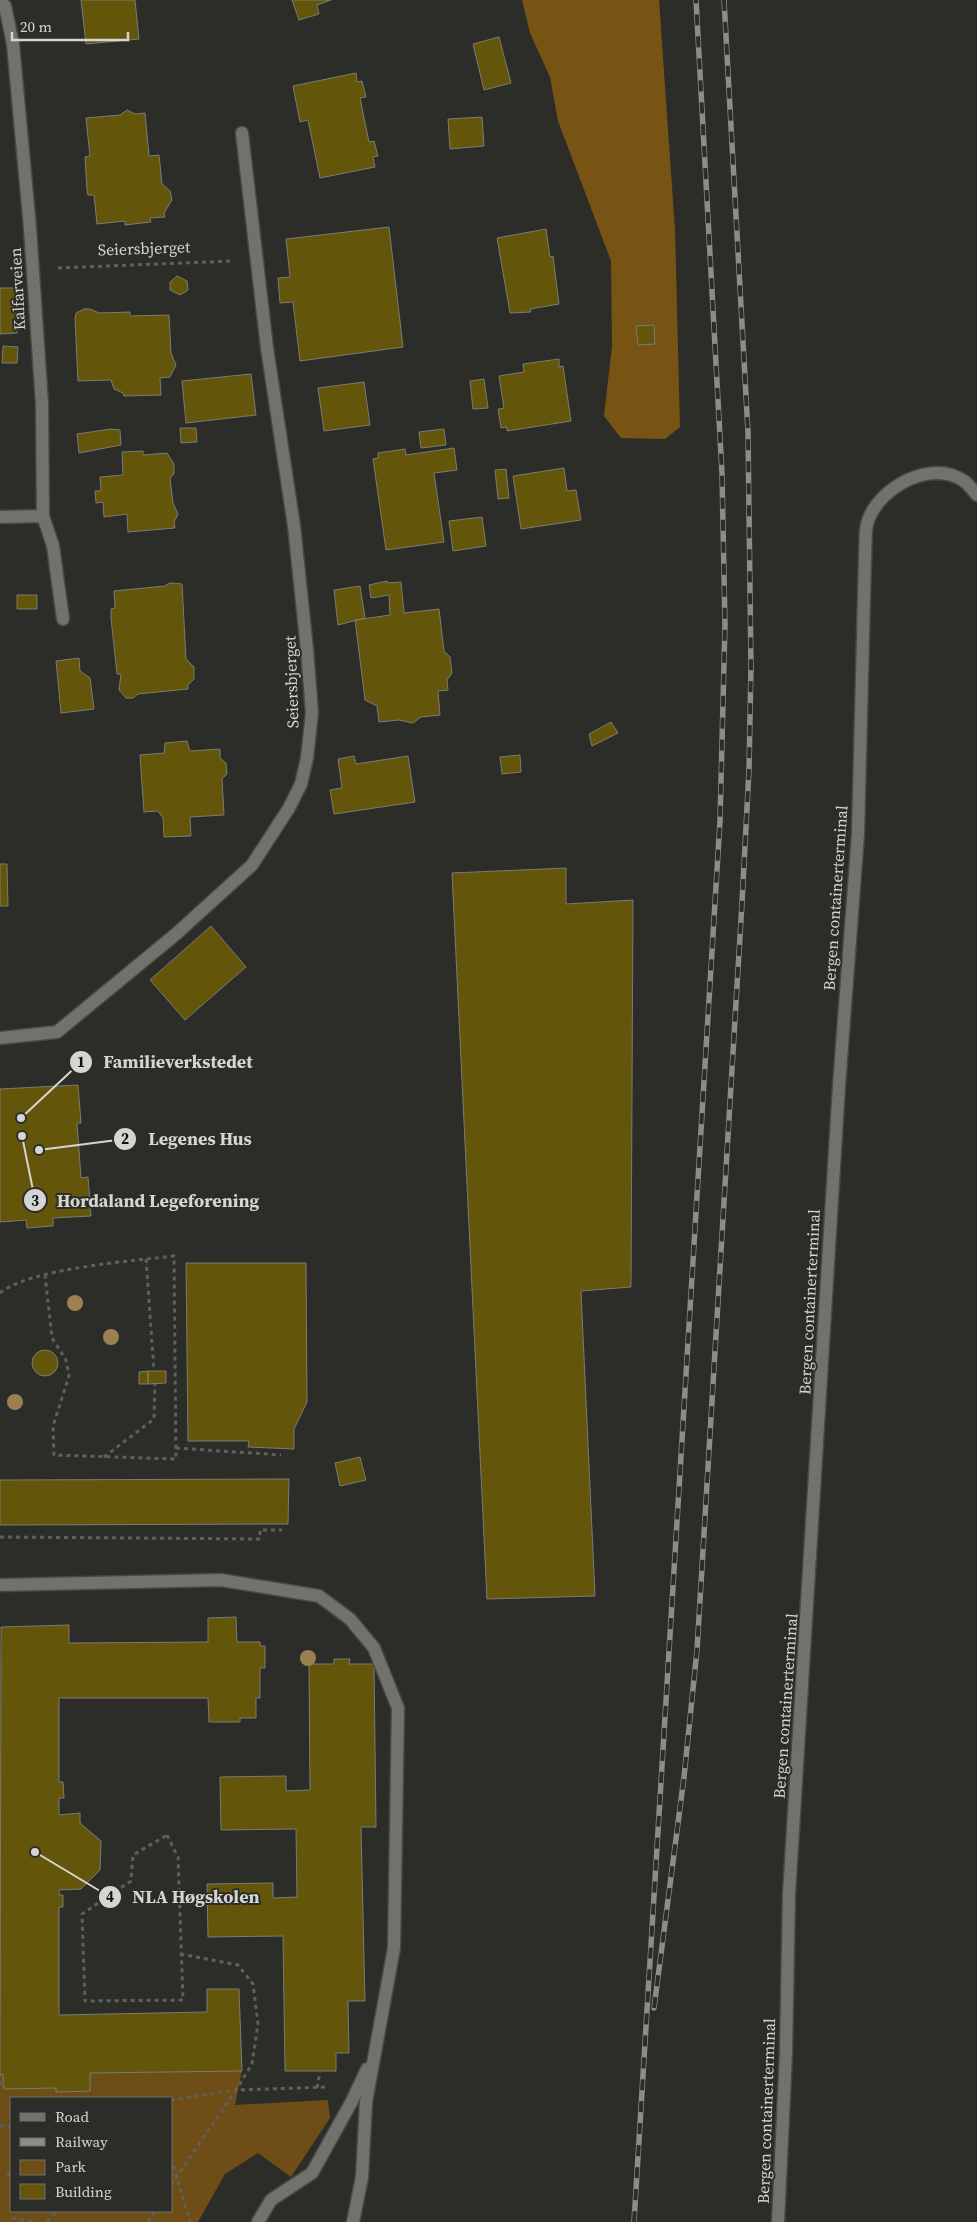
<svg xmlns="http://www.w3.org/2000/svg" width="977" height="2222" font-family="'Source Serif 4',serif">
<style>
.green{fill:#6e4e16;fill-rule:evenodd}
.forest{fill:#775414}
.building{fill:#63560a;stroke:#7c7b75}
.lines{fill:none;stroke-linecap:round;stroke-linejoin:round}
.minor-casing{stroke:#464843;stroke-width:15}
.path{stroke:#5f605c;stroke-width:3;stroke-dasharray:4 4;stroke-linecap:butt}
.minor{stroke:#71726c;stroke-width:12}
.rail-casing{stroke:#8c8d89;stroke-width:5.5}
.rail{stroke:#2c2d28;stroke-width:4;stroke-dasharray:11;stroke-linecap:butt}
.tree{fill:#9c8052}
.labels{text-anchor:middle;stroke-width:4;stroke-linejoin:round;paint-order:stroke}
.street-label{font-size:16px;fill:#d5d6d3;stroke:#2c2d28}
.leader{fill:none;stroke:#d5d6d3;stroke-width:2}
.callout-dot{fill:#d5d6d3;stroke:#2c2d28;stroke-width:2}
.mark-label{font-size:15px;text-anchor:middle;font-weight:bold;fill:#111}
.callout-label{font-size:18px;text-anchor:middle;font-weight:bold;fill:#d5d6d3;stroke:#2c2d28;stroke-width:4;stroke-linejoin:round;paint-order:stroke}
</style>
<rect width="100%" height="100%" fill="#2c2d28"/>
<path class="green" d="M242,2071L235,2105L328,2100L330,2118L291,2177L258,2153L225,2174L198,2222H0V2075L3,2074L4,2089L56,2088V2092L90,2091V2073ZM11,2098H171V2211H11Z"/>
<path class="forest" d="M522,0H659L675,230L680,427L665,439L621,438L604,416L612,346L611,261L558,121L550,77L530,33Z"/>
<path class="building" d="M81,0H135L139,39L86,44Z
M292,0H331L317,5L319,14L299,20Z
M499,37L511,83L484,90L473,44Z
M356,73L357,82L362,81L366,97L360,98L369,142L374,141L378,156L373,157L375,167L320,178L308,120L300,122L293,86Z
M127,110L135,114L145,113L149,156L159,155L162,184L170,191L172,200L164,213L165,217L150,218L151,222L125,225V221L97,224L94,195H88L87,190L85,157L90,156L86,118L120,115Z
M482,117L484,146L450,149L448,119Z
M389,227L403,347L300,361L293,302L280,303L278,278L290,277L286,239Z
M546,229L550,257L553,256L559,304L530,309L531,312L510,313L497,238Z
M177,276L187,281L188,290L180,295L170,290V282Z
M0,288H15L17,333L0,334Z
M84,309H90L99,313L130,312V316L169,315L171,353L176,365L170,377L160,378L161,395L124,396L123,393L114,389L111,380L78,381L75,319L76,313Z
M654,325L655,344L638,345L636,326Z
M3,346L18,347L17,363H2Z
M559,359V367L563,366L571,421L507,431V427L501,428L498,409L504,408L499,376L524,372L523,364Z
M251,374L256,415L186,423L182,381Z
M484,379L488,408L473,409L470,381Z
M364,382L370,425L324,431L318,388Z
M180,428H196L197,442L181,443Z
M111,429L120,430L121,445L79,453L77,434Z
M444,429L446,445L421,448L419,432Z
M454,448L457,470L434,473L444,542L386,550L373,459L378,458V453L405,449L406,455Z
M143,451V455L167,453L174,464V474L170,478L173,503L178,514L174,522L175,528L128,532L127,514L104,517L103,502L96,503L95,491H101L100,477L123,475L122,452Z
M564,468L567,491L576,490L581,520L521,529L513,476Z
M506,469L509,498L498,499L495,470Z
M482,517L486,546L453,551L449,521Z
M387,581V583L401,582L404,613L439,609L444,651L450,657L452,673L447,680L448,690L438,691L440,715L421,717L413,723L399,720L379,722L377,706L365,700L355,620L390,615L389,595L371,598L369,585Z
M170,583L182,584L186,659L194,667V679L188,685V689L138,694L133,698H126L119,690L121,674H117L111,618V609L115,608L114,591L165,586Z
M360,586L365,618L338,625L334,590Z
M17,595H37V609H17Z
M79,658L80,671L90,678L94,709L61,713L56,661Z
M611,722L618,733L592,746L589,734Z
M187,741L190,751L220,749V758L226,763L227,774L222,779L224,815L190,817L191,836L164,837L163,818L158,811L144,812L140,755L164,753L165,743Z
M520,755L521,772L502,774L500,757Z
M354,756L356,764L408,756L415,802L334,814L330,790L342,788L338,759Z
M0,864H7L8,906H0Z
M566,868V904L633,900L631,1287L581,1291L595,1596L487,1599L452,873Z
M211,926L246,967L185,1020L150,980Z
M78,1085L81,1123H77L81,1178L88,1177L91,1216L53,1218V1226L27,1228L26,1220L0,1222V1089Z
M186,1263H306L307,1402L294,1429V1449L248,1447L249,1441H188Z
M32 1363a13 13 0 1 1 26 0a13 13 0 1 1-26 0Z
M148,1371V1384H139V1372Z
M148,1371H166V1383L148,1384Z
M360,1457L366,1480L340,1486L335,1463Z
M289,1479L288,1524L0,1525V1480Z
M236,1617L237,1642H260V1646H265V1668H260V1698H256V1718H240V1722H209L208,1698H59V1782H63L64,1798H59V1815L80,1813V1823L101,1841L100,1870L81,1889L59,1890V1895H63V1907H59V2015L207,2012V1989H239L242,2071L90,2073V2091L56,2092V2088L4,2089L3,2074L0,2075L1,1627L69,1625V1643L208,1642V1618Z
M334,1659H350L349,1664H374L376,1827H361L365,2001H348L349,2053H336V2071H285L283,1936L208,1937L207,1884L273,1883V1898L297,1897L296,1829L221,1830L220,1777L286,1776V1791L310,1790L309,1664H334Z"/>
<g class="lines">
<g class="minor-casing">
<path id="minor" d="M0,5L5,6L13,44L30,228L42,404L43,516L0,517
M43,516L53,546L63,619
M0,1038L57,1032L176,934L252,865L289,808L301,784L307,758L312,713L307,649L294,526L267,348L242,133
M0,1585L221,1580L319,1596L350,1619L374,1648L398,1708L394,1948L366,2102L362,2177L353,2222
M258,2222L271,2200L312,2173L352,2101L367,2069
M778,2222L786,2053L789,1894L839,1086L858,834L865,557C866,545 864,528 869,518C882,486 932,459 964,481C969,484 973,491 977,495"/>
</g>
<path class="path" d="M58,268L232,261
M146,1259L154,1371
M0,1293C31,1268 133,1261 174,1256L176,1459L54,1455L53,1426L69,1376L66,1360L52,1338L45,1275
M176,1448L281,1455
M104,1457L154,1419L155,1384
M0,1537L260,1539V1530H282
M167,1835L178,1857L183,2000L85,2001L82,1914L131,1881L133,1855Z
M0,2083H4
M317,2088L320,2072
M171,2100L236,2090L252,2064L258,2024L253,1984L238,1965L180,1954
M0,2126L11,2127
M171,2158L190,2222
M7,2175L11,2173
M171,2185L236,2090L328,2087
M12,2218L36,2222
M47,2222L57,2211
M148,2222L155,2211"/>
<use href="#minor" class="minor"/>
<g class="rail-casing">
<path id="rail" d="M654,2008L684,1777L697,1650L742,903L749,770L751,667L748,432L724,0
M634,2222L720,821L725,625L722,473L696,0"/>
</g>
<use href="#rail" class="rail"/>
</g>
<g class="tree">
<circle cx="75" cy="1303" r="8"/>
<circle cx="111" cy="1337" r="8"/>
<circle cx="15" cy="1402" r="8"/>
<circle cx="308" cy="1658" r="8"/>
</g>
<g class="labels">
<g class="street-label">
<text transform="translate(144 248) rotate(-2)" y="6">Seiersbjerget</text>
<text transform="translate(17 289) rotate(-93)" y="6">Kalfarveien</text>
<text transform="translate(291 682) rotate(-92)" y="6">Seiersbjerget</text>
<text transform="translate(835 898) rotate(-86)" y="6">Bergen containerterminal</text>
<text transform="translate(809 1302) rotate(-87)" y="6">Bergen containerterminal</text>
<text transform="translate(785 1706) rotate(-86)" y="6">Bergen containerterminal</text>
<text transform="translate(766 2111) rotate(-88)" y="6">Bergen containerterminal</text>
</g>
</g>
<path class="leader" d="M21 1118L81 1062M39 1150L125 1139M22 1136L35 1200M35 1852L110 1897"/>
<g class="callout-dot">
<circle cx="21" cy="1118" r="5"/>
<circle cx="39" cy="1150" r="5"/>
<circle cx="22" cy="1136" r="5"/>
<circle cx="35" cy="1852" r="5"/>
<circle cx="81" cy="1062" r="12"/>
<circle cx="125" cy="1139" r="12"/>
<circle cx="35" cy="1200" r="12"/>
<circle cx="110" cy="1897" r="12"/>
</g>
<g class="mark-label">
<text x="81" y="1067">1</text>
<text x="125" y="1144">2</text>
<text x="35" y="1206">3</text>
<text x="110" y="1902">4</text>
</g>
<g class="callout-label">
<text x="178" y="1068">Familieverkstedet</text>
<text x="200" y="1145">Legenes Hus</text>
<text x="158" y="1207">Hordaland Legeforening</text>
<text x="196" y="1903">NLA Høgskolen</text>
</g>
<rect x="10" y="2097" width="162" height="115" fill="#2c2d28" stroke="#70716c"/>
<rect x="20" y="2113" width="25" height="8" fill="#71726c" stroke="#70716c"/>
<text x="55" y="2122" font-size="15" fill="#d5d6d3">Road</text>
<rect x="20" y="2138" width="25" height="8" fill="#8c8d89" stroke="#70716c"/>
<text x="55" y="2147" font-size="15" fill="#d5d6d3">Railway</text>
<rect x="20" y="2160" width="25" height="15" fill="#6e4e16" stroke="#70716c"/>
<text x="55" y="2172" font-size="15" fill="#d5d6d3">Park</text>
<rect x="20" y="2184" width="25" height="15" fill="#63560a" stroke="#70716c"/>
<text x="55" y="2197" font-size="15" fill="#d5d6d3">Building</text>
<path d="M12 32v8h116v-8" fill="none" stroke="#d5d6d3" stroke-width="2.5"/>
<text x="20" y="32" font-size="15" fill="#d5d6d3" stroke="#2c2d28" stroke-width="4" paint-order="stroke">20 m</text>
</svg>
